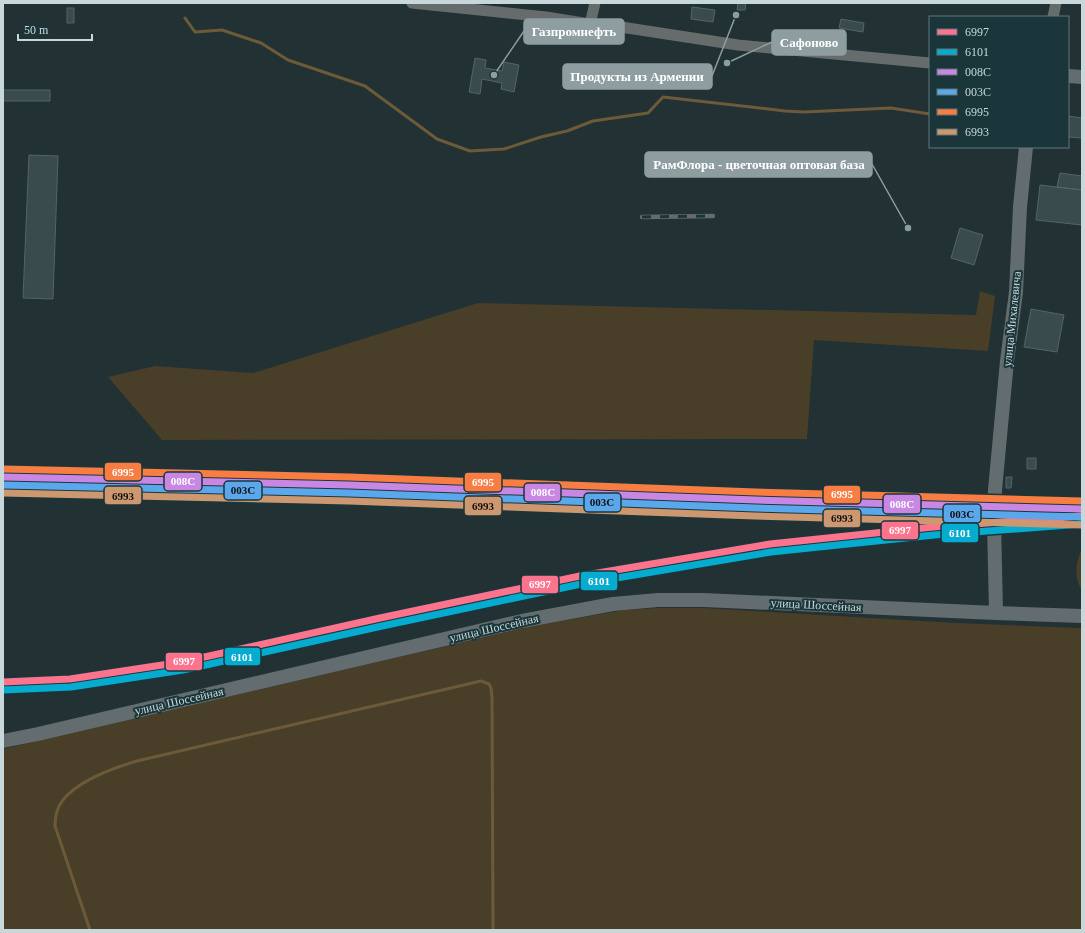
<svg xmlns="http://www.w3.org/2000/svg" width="1085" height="933" font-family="'Times New Roman',serif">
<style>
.green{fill:#493e28}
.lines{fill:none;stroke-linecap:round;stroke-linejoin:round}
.stream{stroke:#6c5a39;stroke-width:3}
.building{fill:#3a4b4d;stroke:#576365}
.minor{stroke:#666c6c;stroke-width:11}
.major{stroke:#636c6e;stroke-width:14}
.rail-casing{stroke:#636c6c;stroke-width:4.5}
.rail{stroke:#1b363a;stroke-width:3;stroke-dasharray:9;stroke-linecap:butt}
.rail-1-casing{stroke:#1b363a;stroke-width:10}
.rail-2-casing{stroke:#1b363a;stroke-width:10}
.rail-3-casing{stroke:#1b363a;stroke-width:10}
.rail-4-casing{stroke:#1b363a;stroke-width:10}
.rail-5-casing{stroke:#1b363a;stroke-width:10}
.rail-6-casing{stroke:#1b363a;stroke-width:10}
.rail-1{stroke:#fc738d;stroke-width:7}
.rail-2{stroke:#06acd0;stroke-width:7}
.rail-3{stroke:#c787e3;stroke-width:7}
.rail-4{stroke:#5aa8eb;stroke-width:7}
.rail-5{stroke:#f77d43;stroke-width:7}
.rail-6{stroke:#cd976f;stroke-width:7}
.labels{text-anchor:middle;stroke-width:4;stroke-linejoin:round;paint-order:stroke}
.street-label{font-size:12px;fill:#c8d8da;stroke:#1b363a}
.leader{fill:none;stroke:#8e9ea0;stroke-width:1.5}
.callout-dot{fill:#8e9ea0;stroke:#1b363a;stroke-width:1.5}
.callout{fill:#8e9ea0;stroke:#8e9ea0;stroke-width:1.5}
.callout-label{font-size:13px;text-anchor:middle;font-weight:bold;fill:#fff}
.line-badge{stroke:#1b363a;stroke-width:1.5}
.badge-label{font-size:11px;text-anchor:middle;font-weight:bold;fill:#fff}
.pale-badge-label{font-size:11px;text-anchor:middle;font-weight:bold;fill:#111}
</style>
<rect width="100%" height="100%" fill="#223133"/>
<path class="green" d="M980,291L995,296L988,351L814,340L807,439L162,440L108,377L155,366L253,373L478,303L976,315Z
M1082,548V590C1073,577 1076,562 1082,548Z
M657,608H703L956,623L1082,628V930H3V749L528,627L624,610Z"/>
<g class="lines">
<path class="stream" d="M185,18L195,32L222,30L261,43L288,60L365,86L437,139L470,151L504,149L541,137L567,131L593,121L648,113L663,97L785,111L804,112L891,108L930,114
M90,930L55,826C55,817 57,807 63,800C79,780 113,768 137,761L481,681L489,684L491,688L492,698L493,930"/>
</g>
<path class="building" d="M738,3H746L745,10H737Z
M692,7L715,10L713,22L691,19Z
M67,8H74V23H67Z
M841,19L864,23L863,32L839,28Z
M475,58L486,60L485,68L502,71L504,62L519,65L514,92L501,89L502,83L482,79L480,94L469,92Z
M3,90H50V101H3Z
M1068,116L1082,118V138L1068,137Z
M29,155L58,156L53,299L23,298Z
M1060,173L1082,176V190L1057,187Z
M1040,185L1082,190V225L1036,220Z
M960,228L983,235L974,265L951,258Z
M1031,309L1064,315L1057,352L1024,347Z
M1027,458H1036V469H1027Z
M1006,477H1012L1011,488H1006Z"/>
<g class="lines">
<path class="minor" d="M412,3L546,17L590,24L608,25L738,45L930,63
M1053,17L1056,3
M590,24L595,3"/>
<path class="major" d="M1068,76L1082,77
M996,613L994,522L995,490L1007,361L1016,292L1020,207L1026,147
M3,741L38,734L522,621L613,604L658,600H703L996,613L1082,616"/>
<g class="rail-casing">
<path id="rail" d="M642,217L713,216"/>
</g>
<use href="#rail" class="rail"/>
<g class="rail-1-casing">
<path id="rail-1" d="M3,682L70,679L182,662L380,618L580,576L770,544L933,527L1082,516"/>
</g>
<g class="rail-2-casing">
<path id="rail-2" d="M3,690L71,687L183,670L382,626L581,584L771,552L934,535L1082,524"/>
</g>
<g class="rail-3-casing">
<path id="rail-3" d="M3,477L349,485L756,500L1082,509"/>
</g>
<g class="rail-4-casing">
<path id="rail-4" d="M3,485L349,493L756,508L1082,517"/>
</g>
<g class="rail-5-casing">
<path id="rail-5" d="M3,469L349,477L756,492L1082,501"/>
</g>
<g class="rail-6-casing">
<path id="rail-6" d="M3,493L349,501L755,516L1082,525"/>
</g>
<use href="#rail-1" class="rail-1"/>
<use href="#rail-2" class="rail-2"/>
<use href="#rail-3" class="rail-3"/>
<use href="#rail-4" class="rail-4"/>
<use href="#rail-5" class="rail-5"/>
<use href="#rail-6" class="rail-6"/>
</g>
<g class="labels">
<g class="street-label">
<text transform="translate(1012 319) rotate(-84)" y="4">улица Михалевича</text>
<text transform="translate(816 605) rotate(3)" y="4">улица Шоссейная</text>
<text transform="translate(494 628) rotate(-13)" y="4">улица Шоссейная</text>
<text transform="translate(179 701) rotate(-13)" y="4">улица Шоссейная</text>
</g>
</g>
<path class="leader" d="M494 75L524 31M727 63L772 42M736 15L712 76M908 228L872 164"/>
<g class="callout-dot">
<circle cx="494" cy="75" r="4"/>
<circle cx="727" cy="63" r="4"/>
<circle cx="736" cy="15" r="4"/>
<circle cx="908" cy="228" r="4"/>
</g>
<g class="callout">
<rect x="524" y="19" width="100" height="25" rx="4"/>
<rect x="772" y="30" width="74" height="25" rx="4"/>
<rect x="563" y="64" width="149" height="25" rx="4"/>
<rect x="645" y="152" width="227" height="25" rx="4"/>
</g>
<g class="callout-label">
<text x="574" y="36">Газпромнефть</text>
<text x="809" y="47">Сафоново</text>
<text x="637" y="81">Продукты из Армении</text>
<text x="759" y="169">РамФлора - цветочная оптовая база</text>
</g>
<g class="line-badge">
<rect x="104" y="462" width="38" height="19" rx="4" fill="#f77d43"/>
<rect x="164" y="472" width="38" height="19" rx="4" fill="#c787e3"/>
<rect x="464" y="472" width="38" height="20" rx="4" fill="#f77d43"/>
<rect x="224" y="481" width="38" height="19" rx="4" fill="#5aa8eb"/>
<rect x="524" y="483" width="37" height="19" rx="4" fill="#c787e3"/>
<rect x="823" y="485" width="38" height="19" rx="4" fill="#f77d43"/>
<rect x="104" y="486" width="38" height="19" rx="4" fill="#cd976f"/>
<rect x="584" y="493" width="37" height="19" rx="4" fill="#5aa8eb"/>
<rect x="883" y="494" width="38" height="20" rx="4" fill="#c787e3"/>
<rect x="464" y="496" width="38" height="20" rx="4" fill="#cd976f"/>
<rect x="943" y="504" width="38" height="19" rx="4" fill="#5aa8eb"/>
<rect x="823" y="509" width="38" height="19" rx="4" fill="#cd976f"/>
<rect x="881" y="521" width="38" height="19" rx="4" fill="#fc738d"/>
<rect x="941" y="523" width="38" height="20" rx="4" fill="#06acd0"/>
<rect x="580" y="571" width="38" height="20" rx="4" fill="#06acd0"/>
<rect x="521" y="575" width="38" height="19" rx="4" fill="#fc738d"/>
<rect x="224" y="647" width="37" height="19" rx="4" fill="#06acd0"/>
<rect x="165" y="652" width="38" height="19" rx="4" fill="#fc738d"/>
</g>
<g class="badge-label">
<text x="123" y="476">6995</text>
<text x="183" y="485">008С</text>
<text x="483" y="486">6995</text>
<text x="543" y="496">008С</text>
<text x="842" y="498">6995</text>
<text x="902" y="508">008С</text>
<text x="900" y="534">6997</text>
<text x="960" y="537">6101</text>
<text x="599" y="585">6101</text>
<text x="540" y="588">6997</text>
<text x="242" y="661">6101</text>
<text x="184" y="665">6997</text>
</g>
<g class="pale-badge-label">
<text x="243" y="494">003С</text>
<text x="123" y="500">6993</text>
<text x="602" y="506">003С</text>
<text x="483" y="510">6993</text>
<text x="962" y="518">003С</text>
<text x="842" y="522">6993</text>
</g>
<rect width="1085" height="933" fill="none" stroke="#c8d8da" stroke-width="8"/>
<rect x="929" y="16" width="140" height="132" fill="#1b363a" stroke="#60777a"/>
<rect x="937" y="29" width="20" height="6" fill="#fc738d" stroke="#60777a"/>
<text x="965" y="36" font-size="12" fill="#c8d8da">6997</text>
<rect x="937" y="49" width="20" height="6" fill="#06acd0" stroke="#60777a"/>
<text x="965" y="56" font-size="12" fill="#c8d8da">6101</text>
<rect x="937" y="69" width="20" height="6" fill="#c787e3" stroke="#60777a"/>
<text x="965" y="76" font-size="12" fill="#c8d8da">008С</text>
<rect x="937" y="89" width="20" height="6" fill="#5aa8eb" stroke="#60777a"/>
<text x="965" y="96" font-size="12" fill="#c8d8da">003С</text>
<rect x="937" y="109" width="20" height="6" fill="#f77d43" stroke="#60777a"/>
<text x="965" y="116" font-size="12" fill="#c8d8da">6995</text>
<rect x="937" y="129" width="20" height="6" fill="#cd976f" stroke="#60777a"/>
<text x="965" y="136" font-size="12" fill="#c8d8da">6993</text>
<path d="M18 34v6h74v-6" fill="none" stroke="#c8d8da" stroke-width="2"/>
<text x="24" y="34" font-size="12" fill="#c8d8da" stroke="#1b363a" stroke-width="3" paint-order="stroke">50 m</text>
</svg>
